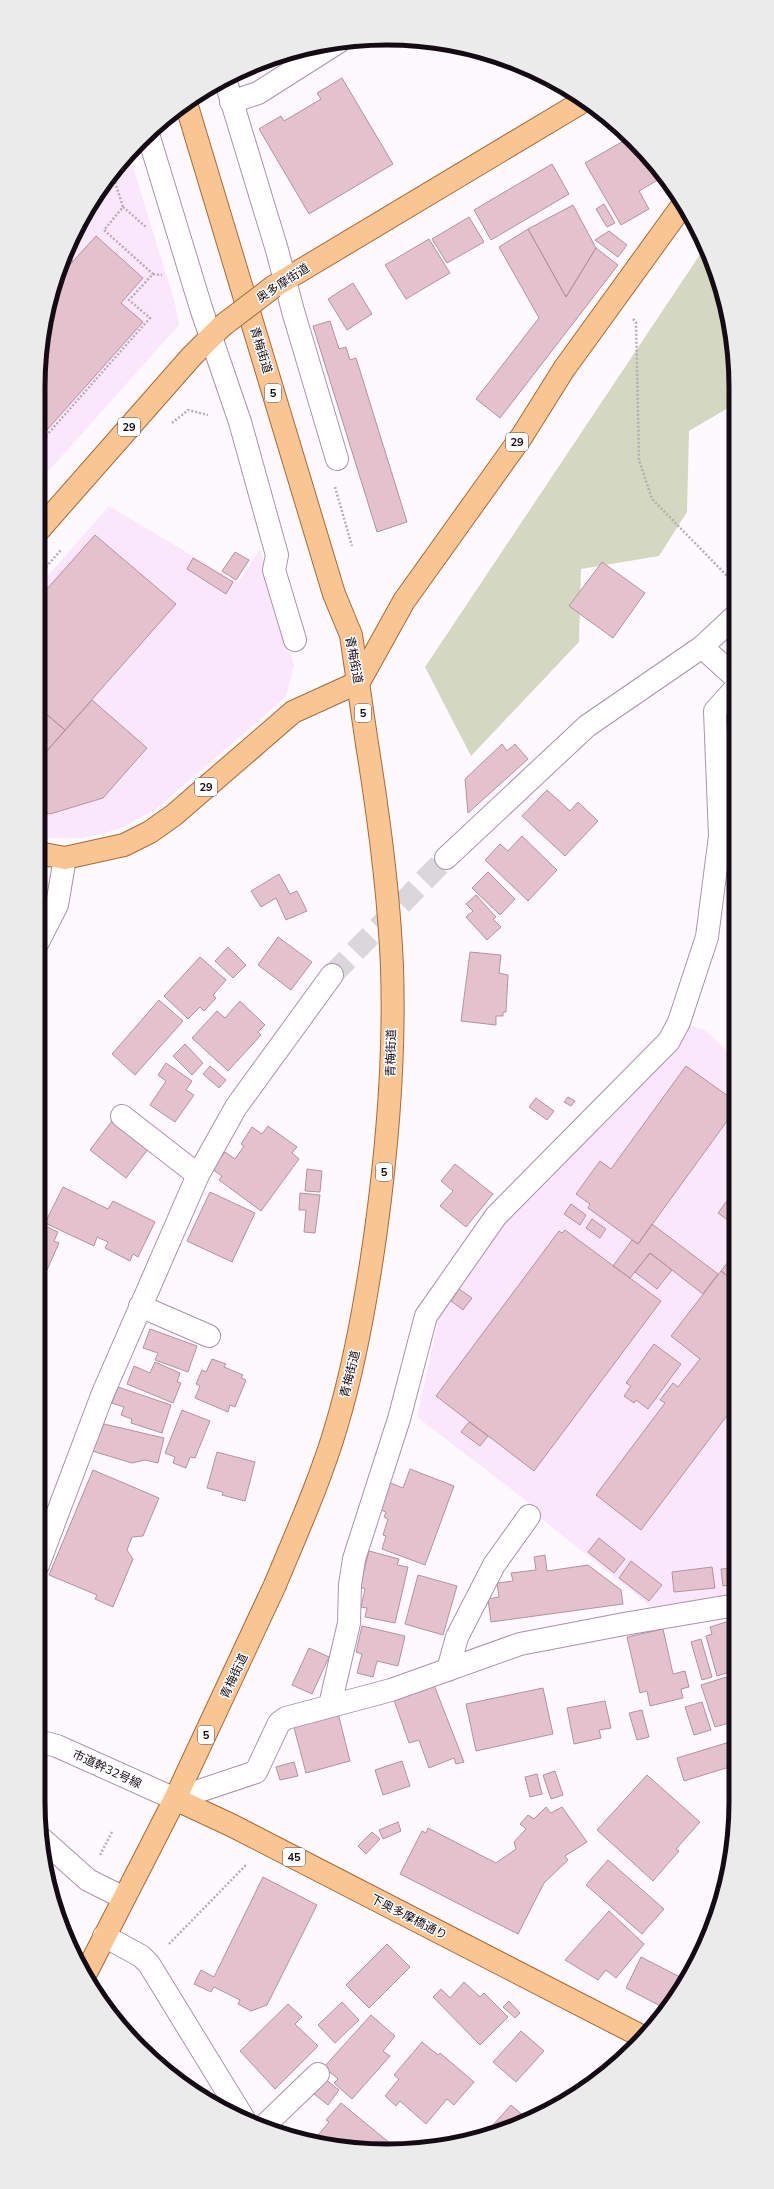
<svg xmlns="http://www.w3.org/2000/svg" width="774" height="2189" font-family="Mulish,'Noto Sans JP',sans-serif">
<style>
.built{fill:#fae7fc}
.green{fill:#d4d8c0}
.building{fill:#e4c2cd;stroke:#b6919d}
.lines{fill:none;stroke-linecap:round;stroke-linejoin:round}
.minor-tunnel{stroke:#dbd5dc;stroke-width:22;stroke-dasharray:22 11;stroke-linecap:butt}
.minor-casing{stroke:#aa92ad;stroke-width:24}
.major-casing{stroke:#a66b38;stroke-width:24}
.path{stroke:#b5aeb6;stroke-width:2.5;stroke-dasharray:2 2;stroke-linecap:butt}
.minor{stroke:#fff;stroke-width:22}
.major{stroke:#f9c593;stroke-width:22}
.major-bridge-casing{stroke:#a66b38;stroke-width:24;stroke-linecap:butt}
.major-bridge{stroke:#f9c593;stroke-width:22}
.labels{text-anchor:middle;stroke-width:3;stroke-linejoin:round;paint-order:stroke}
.shield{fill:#fff;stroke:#5a545b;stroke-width:1}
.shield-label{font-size:11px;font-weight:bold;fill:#140b15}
.street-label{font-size:12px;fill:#140b15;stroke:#fff}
.rim{fill:none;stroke:#140b15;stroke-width:5}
</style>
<rect width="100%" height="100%" fill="#fef9ff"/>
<path class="built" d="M129,154L175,303L179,325L38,483V387L50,297L74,233L110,175Z
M109,506L238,583L260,549L294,665L286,697L156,809L122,828L102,834L82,838H38V587Z
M689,1025L705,1030L734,1057L736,1598L654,1609L539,1517L528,1502L417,1417L440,1313L502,1223L678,1046Z"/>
<path class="green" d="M705,247L733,341V405L689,431L687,512L659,556L581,569L579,642L471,756L425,667Z"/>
<path class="building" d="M342,78L393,164L309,214L259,129L281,116L284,121L321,99L317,93Z
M627,139L649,157L663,177L639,191L649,209L621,225L585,163Z
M552,164L569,194L491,240L474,210Z
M604,204L615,223L607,227L596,209Z
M573,205L596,248L566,297L528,229Z
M469,217L484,242L447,263L432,239Z
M528,229L566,297L596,248L618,265L500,418L476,399L539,318L499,247Z
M609,231L627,245L618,257L595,240Z
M96,236L143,278L121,303L143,322L38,440V387L50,297L56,280Z
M429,239L450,273L406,299L385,265Z
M66,255L73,261L56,280Z
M353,283L372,314L347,330L328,299Z
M330,321L339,349L346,347L350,360L356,358L407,522L377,532L313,326Z
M95,535L176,604L65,730L38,707V599Z
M235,552L249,560L236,580L222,571Z
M193,558L233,582L226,594L187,569Z
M602,562L645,593L613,638L569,606Z
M92,700L147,748L103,798L50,814L38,812V745L46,752Z
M38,707L65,730L46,752L38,745Z
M502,744L507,751L515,744L528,759L468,813L465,779Z
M547,790L570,811L578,802L598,821L565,856L522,816Z
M522,836L557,870L528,901L485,860L500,844L508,851Z
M488,872L515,899L500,915L472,888Z
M279,874L290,894L297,891L307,911L286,920L276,898L261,907L251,891Z
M476,895L496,917L493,919L501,927L487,940L466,917L473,911L466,904Z
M278,937L312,962L291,990L258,965Z
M228,947L246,965L233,978L215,961Z
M470,952L501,955L499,973L508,975L506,1012H503V1016H496V1025L461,1021Z
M200,957L226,980L213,995L216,998L204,1011L200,1007L188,1019L164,996Z
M159,1000L183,1021L135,1075L112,1054Z
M240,1001L265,1025L258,1032L261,1035L228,1071L192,1038L217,1011L225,1018Z
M185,1044L203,1063L192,1075L173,1056Z
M166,1063L192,1081L186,1090L194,1095L175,1122L150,1105L166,1081L158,1075Z
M210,1066L226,1080L219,1088L203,1074Z
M686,1066L735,1101V1110L638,1244L588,1208L590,1204L576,1194L600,1161L611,1169Z
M568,1097L575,1101L571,1106L564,1102Z
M536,1098L554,1111L547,1120L529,1107Z
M112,1121L148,1149L126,1178L90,1150Z
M268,1126L297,1147L292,1153L299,1159L261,1211L219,1180L222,1176L212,1169L225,1152L235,1159L244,1146L241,1144L252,1127L262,1134Z
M455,1164L493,1194L466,1227L440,1206L453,1191L441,1181Z
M307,1169L322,1171L320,1192L305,1191Z
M63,1187L108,1209L113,1201L155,1222L138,1257L133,1254L130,1261L105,1248L108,1242L97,1237L94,1246L45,1223Z
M210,1192L255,1213L232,1262L187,1241Z
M300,1193L320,1195L315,1233L304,1232L306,1210H299Z
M732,1194L735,1196V1212L729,1221L718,1213Z
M571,1204L586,1215L580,1225L564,1214Z
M592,1219L606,1229L600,1238L586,1228Z
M652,1224L718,1274L703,1294L650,1253L630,1278L613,1266L632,1240L638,1244Z
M735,1224V1233L731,1229Z
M43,1225L58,1232L54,1241L59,1243L38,1290V1237Z
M565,1230L661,1301L534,1471L436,1396L559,1231L562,1233Z
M650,1253L672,1270L657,1289L635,1272Z
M735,1253V1282L721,1271Z
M721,1271L735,1282V1405L641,1530L596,1495L665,1403L660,1400L673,1383L678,1387L700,1359L671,1336Z
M459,1289L472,1298L463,1310L451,1301Z
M150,1329L197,1346L188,1372L155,1360L158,1353L143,1348Z
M654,1344L681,1364L648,1409L636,1400L634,1403L624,1396L631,1386L626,1383Z
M212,1359L226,1364L224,1367L243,1375L241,1378L246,1380L235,1407L230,1405L228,1412L195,1398L200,1386L196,1384L202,1370L206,1372Z
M155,1362L180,1373L177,1382L181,1383L173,1403L127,1384L134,1366L150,1373Z
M118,1387L171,1405L162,1433L131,1423L132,1419L121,1415L124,1407L112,1403Z
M182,1410L210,1421L195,1458L190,1457L186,1468L173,1463L175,1457L165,1453Z
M469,1422L488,1436L480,1446L461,1432Z
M104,1424L164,1438L158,1463L145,1460L132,1463L92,1451Z
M217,1452L255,1462L245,1501L222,1495L223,1492L207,1488Z
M410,1469L454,1486L425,1565L382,1549L386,1536L383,1535L388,1519L384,1517L386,1512L378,1509L388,1482L403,1488Z
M93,1470L159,1498L143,1536L132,1537L127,1550L133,1559L113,1607L95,1599L97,1595L49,1575Z
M599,1538L625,1559L614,1573L588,1552Z
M369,1551L399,1559L397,1565L408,1567L395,1623L365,1617L367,1608L361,1607L365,1589L360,1587Z
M545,1555L547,1571L588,1565L621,1590L623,1604L491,1622L488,1599L499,1597L497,1583L513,1581L511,1573L536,1570L534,1557Z
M631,1561L662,1585L649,1601L619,1578Z
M712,1567L715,1588L674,1592L672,1572Z
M736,1568V1584L723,1586L721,1569Z
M418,1575L457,1586L443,1635L405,1624Z
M736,1619V1670L717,1676L706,1636L712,1634L710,1627Z
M362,1626L405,1636L398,1666L377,1661L373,1677L357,1673L362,1654L356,1652Z
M663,1629L673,1674L685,1671L689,1687L681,1689L683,1698L650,1706L647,1691L640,1693L627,1637Z
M701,1639L712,1677L702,1680L691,1642Z
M309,1648L329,1657L312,1694L292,1685Z
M736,1674V1721L715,1727L701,1685Z
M434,1685L464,1762L456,1764L454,1758L429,1768L419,1740L409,1743L394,1700Z
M543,1688L553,1734L476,1751L466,1704Z
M605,1701L611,1728L599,1730L601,1738L574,1744L567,1708Z
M702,1702L711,1730L694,1735L685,1707Z
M642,1710L649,1737L637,1740L629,1713Z
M338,1713L350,1761L306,1773L293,1724Z
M736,1740V1765L684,1781L677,1758Z
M402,1761L410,1786L383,1795L375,1770Z
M294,1762L298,1776L280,1780L276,1767Z
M555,1771L563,1795L551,1799L543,1775Z
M537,1774L542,1794L530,1797L525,1777Z
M647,1775L700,1822L676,1849L679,1851L653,1881L597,1830Z
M546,1807L551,1813L562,1807L587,1842L565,1856L568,1860L544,1883L518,1934L400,1874L422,1831L426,1833L428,1828L496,1863L516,1849L514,1842L526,1829L520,1824L528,1815L534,1819Z
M398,1822L401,1831L383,1839L379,1830Z
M372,1832L380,1839L366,1854L358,1846Z
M608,1860L664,1909L642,1934L586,1885Z
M263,1877L317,1905L267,2005L251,2011L238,2004L240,2000L214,1987L211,1992L194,1984L201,1970L214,1977Z
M609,1911L644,1944L616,1978L606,1970L598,1980L565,1960Z
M387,1944L410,1967L369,2008L346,1985Z
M641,1957L682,1978L676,1990L679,1992L677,1996L666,2009L626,1988Z
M464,1982L480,1997L484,1993L508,2017L480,2045L433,1997L441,1989L450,1998Z
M509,2001L520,2013L515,2018L503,2007Z
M342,2002L359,2020L335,2043L318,2025Z
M288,2004L302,2017L295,2024L318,2046L275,2089L240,2051Z
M371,2015L395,2036L383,2051L390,2056L352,2099L334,2083L338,2079L324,2067Z
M521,2031L544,2051L516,2082L493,2062Z
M422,2042L438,2055L440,2053L474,2082L454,2105L447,2099L426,2124L400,2101L396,2106L385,2096L399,2079L394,2075Z
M325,2079L339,2090L328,2105L314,2094Z
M218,2101L224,2110L215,2104Z
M341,2103L391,2144L387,2149L367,2147L342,2148L314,2140L329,2122L326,2120Z
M511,2105L525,2117L482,2137Z
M285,2126L291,2133L281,2130Z"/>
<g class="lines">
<path class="minor-tunnel" d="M332,975L446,858"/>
<g class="minor-casing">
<path id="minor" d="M225,79L277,250L293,311L337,459
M231,102L258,93L340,41
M148,134L201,308L240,422L277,555L274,570L295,640
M702,647L734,676
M446,858L587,726L702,647L734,617
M38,942L57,905L65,858
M122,1116L198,1175
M140,1306L209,1336
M38,1565L103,1393L198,1175L236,1107L332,975
M448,1670L457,1637L494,1565L529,1516
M330,1705L349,1623L350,1585L354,1559L399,1419L426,1316L496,1216L669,1041L679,1022L707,937L720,836L715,711L734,690
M38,1741L57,1746L175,1799L256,1772L279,1723L286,1718L391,1690L520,1644L624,1624L736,1605
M42,1839L88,1880L124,1898
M104,1936L141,1956L149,1964L244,2119
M265,2125L318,2074"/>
</g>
<g class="major-casing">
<path id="major" d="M186,103L334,594L351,635L367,744
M273,287L582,102
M38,531L191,357L222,326
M38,853L65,858L124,845L150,832L174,815L293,712L359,682L404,601L522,436L564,369L682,206
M175,1799L231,1825L643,2037
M87,1971L175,1799L275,1585"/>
</g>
<path class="path" d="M115,182L123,207
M153,274L162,275
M633,319L636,322L639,460L652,499L733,582
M172,423L188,410L208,415
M38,445L150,318L129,300L153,274L104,230L123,207L146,227
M335,487L352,546
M38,576L61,550
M100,1855L112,1832
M169,1944L246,1865"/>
<use href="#minor" class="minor"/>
<use href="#major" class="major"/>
<g class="major-bridge-casing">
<path id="major-bridge" d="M222,326L273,287
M275,1585C297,1532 321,1479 337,1424C356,1360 367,1295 376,1230C388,1142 395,1055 392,967C389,892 379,818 367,744"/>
</g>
<use href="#major-bridge" class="major-bridge"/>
</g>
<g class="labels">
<g class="shield">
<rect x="265" y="384" width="16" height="18" rx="3"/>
<rect x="118" y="418" width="22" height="18" rx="3"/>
<rect x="506" y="433" width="22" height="18" rx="3"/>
<rect x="355" y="704" width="16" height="18" rx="3"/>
<rect x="195" y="778" width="22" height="18" rx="3"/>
<rect x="376" y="1163" width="16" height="18" rx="3"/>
<rect x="198" y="1726" width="16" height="18" rx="3"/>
<rect x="283" y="1848" width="22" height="18" rx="3"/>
</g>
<g class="shield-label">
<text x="273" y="397">5</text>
<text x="129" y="431">29</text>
<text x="517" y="446">29</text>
<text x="363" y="717">5</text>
<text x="206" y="791">29</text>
<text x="384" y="1176">5</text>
<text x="206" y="1739">5</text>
<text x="294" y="1861">45</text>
</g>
<g class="street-label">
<text transform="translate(283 283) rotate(-33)" y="4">奥多摩街道</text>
<text transform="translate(261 350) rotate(73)" y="4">青梅街道</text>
<text transform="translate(354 660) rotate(79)" y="4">青梅街道</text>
<text transform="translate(391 1053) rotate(-89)" y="4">青梅街道</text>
<text transform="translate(350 1374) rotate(-76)" y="4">青梅街道</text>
<text transform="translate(234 1676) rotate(-65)" y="4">青梅街道</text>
<text transform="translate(107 1769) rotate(25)" y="4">市道幹32号線</text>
<text transform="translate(409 1917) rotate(27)" y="4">下奥多摩橋通り</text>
</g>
</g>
<path d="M0 0H774V2189H0ZM387 45H387A342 342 0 0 1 729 387V1802A342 342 0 0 1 387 2144H387A342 342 0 0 1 45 1802V387A342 342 0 0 1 387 45Z" fill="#ecebec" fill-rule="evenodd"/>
<path class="rim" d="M387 45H387A342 342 0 0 1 729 387V1802A342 342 0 0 1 387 2144H387A342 342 0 0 1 45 1802V387A342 342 0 0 1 387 45Z"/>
</svg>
